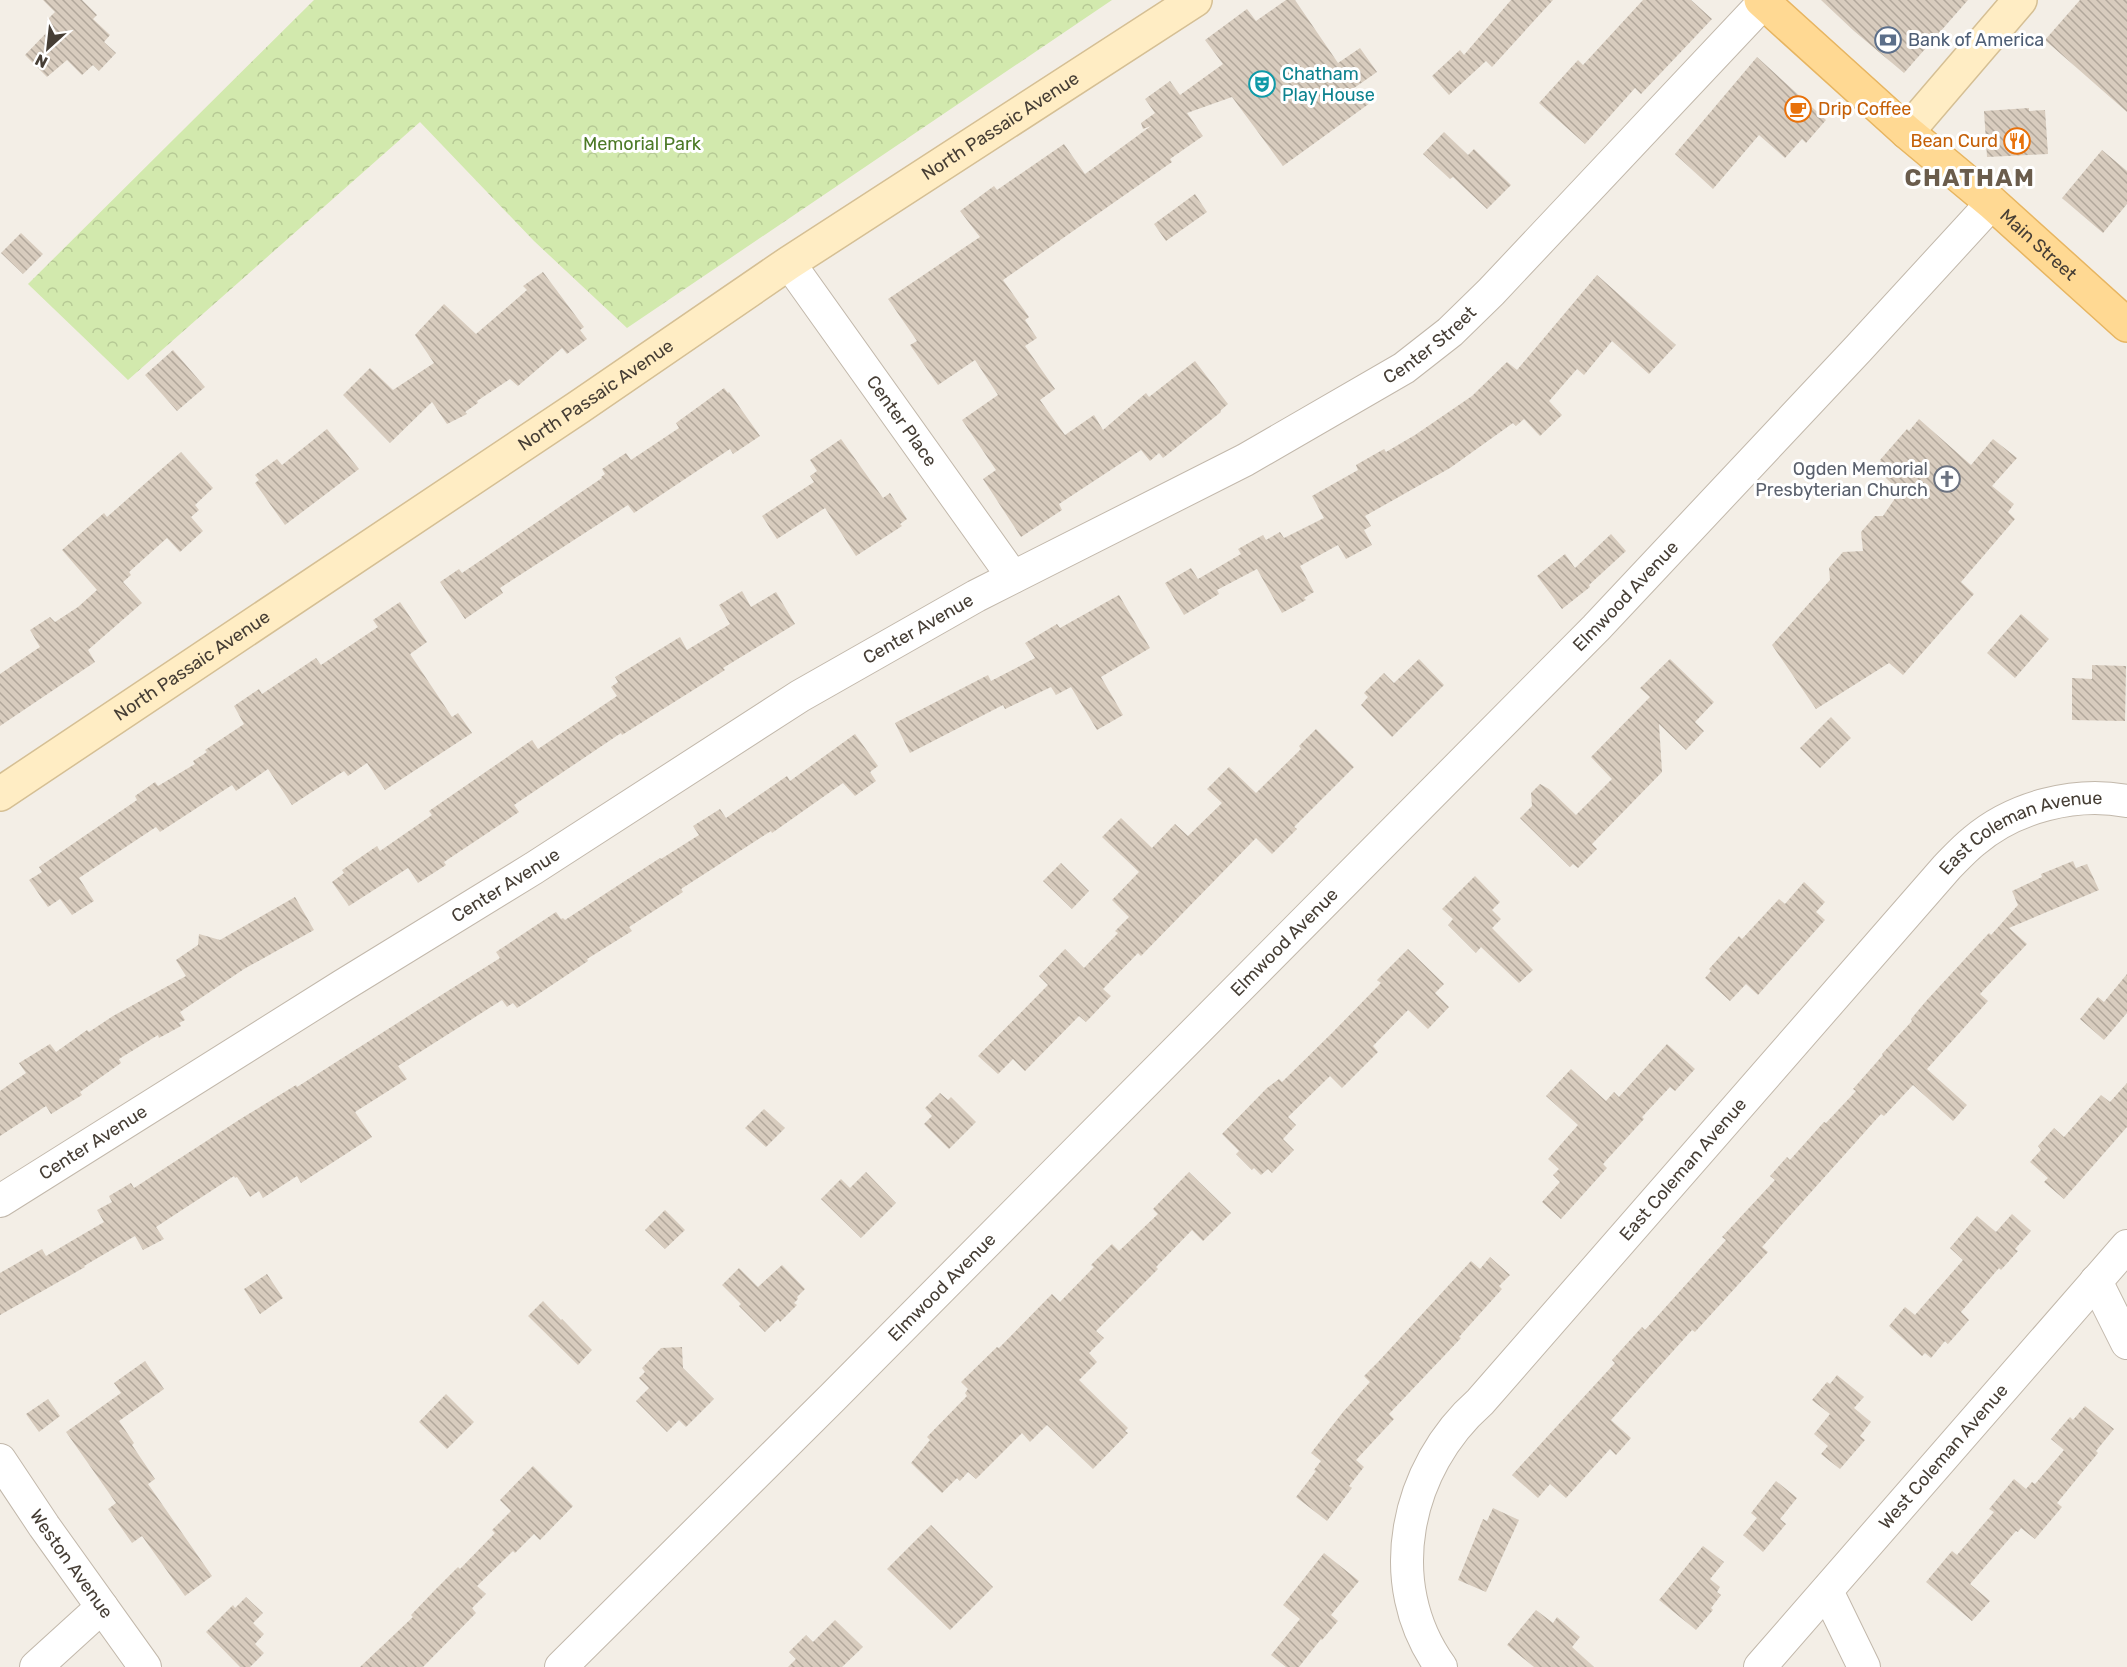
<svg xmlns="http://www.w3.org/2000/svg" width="2127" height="1667" font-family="Rubik,sans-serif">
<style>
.park{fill:url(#park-crowns)}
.building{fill:url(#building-back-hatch)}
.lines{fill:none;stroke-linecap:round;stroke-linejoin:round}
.minor-casing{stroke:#c2b8ab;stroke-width:34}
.secondary-casing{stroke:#d5bf94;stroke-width:36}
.primary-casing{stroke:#e7b561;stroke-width:36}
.minor{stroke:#fff;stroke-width:32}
.secondary{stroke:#ffedc4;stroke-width:33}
.primary{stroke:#ffd993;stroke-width:33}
.labels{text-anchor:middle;stroke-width:6;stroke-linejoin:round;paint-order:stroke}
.service-label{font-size:18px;fill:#4e5e75;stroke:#fff;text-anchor:start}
.culture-label{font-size:18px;fill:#0d838f;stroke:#fff;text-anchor:start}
.food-label{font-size:18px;fill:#c56008;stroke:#fff;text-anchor:start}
.street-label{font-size:18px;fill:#463e35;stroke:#fff}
.park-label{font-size:18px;fill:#4c7a27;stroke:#fff}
.worship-label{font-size:18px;fill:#5b616d;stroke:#fff;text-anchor:end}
.district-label{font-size:24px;font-weight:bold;letter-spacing:1.5px;fill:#6a5c4c;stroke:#fff}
</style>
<defs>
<pattern id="park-crowns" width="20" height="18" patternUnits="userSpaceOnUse" patternTransform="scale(1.5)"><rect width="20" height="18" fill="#d2e9ad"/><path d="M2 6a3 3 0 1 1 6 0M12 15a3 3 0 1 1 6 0" fill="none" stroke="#b6c995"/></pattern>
<pattern id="building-back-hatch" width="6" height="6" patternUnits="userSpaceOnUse" patternTransform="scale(1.5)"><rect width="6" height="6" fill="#d8ccbe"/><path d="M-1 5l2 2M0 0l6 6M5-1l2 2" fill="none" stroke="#b1a79b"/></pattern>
</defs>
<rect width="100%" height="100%" fill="#f3eee6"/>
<path class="park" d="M314,0H1112L627,328L534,241L420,122L128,380L28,284Z"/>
<path class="building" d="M43,0H82L97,15L93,19L110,35L104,42L116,53L99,71L93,65L82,75L67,60L47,77L25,55L53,26L47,20L55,12Z
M1286,0H1295L1338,63L1360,48L1377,72L1354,88L1370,103L1283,166L1232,97L1187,113L1203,136L1170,159L1172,162L1003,280L1029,317L1025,320L1037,338L1025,346L1055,389L1040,400L1065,435L1094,415L1103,430L1146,393L1149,397L1195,361L1228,404L1220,411L1221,412L1163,458L1159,453L1150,461L1141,450L1059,504L1062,510L1021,537L983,479L996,470L962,420L998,395L975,360L938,385L910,345L917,341L888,299L980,237L960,211L994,186L997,190L1064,144L1085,174L1151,126L1143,129L1141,123L1155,113L1145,99L1170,81L1180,95L1223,64L1205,40L1247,9L1256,21Z
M1511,0H1553L1492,67L1486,61L1449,95L1432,76L1460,50L1464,55Z
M1643,0H1691L1712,19L1641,94L1635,88L1585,144L1539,103L1578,60L1583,65Z
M1821,0H1968L1904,73L1854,31Z
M2080,0H2127V112L2045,40Z
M1757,57L1826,120L1806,143L1802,139L1785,158L1759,135L1713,189L1675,154Z
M2029,108V111L2045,110L2048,154L1987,157L1984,111Z
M1444,132L1468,155L1474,149L1511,185L1487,209L1453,177L1450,179L1423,154Z
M2102,150L2127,171V204L2103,233L2062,198Z
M1195,194L1207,212L1166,241L1154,224Z
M21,233L43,254L23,274L1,253Z
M543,272L584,327L580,330L587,339L567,354L562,348L518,386L510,379L477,401L478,403L465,412L467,414L447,424L432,402L390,443L343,395L370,368L393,390L434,363L415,335L444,304L476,334L527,290L523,286Z
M1597,275L1676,345L1649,374L1612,341L1584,375L1577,369L1549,401L1562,415L1540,436L1524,419L1516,426L1513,423L1450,468L1365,516L1371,526L1364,530L1372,545L1346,559L1338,545L1300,566L1314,592L1304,598L1306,600L1282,613L1257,569L1217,590L1219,594L1184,615L1165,583L1191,568L1198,579L1241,554L1238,549L1263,535L1266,540L1280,532L1284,538L1324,518L1312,496L1358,470L1356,465L1384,449L1386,452L1415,435L1472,396L1507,362L1517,370Z
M173,350L205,387L177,411L145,375Z
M724,388L728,393L729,392L760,436L733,454L730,449L634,513L628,505L500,588L503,593L465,619L440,582L459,569L462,573L602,478L601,477L605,474L602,469L626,453L631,460L679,428L676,423Z
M1919,419L1971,465L1993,439L2017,458L1992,486L2014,504L2008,512L2015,519L1961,582L1974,594L1903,675L1889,663L1816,709L1772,645L1830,580L1829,568L1843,552L1863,551L1861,532L1875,516H1883L1900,491L1875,468L1881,461L1880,460L1907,429L1909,431Z
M327,429L359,469L285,525L255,483L259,480L255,475L277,459L282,465Z
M841,439L883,498L890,493L907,519L900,524L902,526L856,556L825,508L777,539L762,516L814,482L810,476L817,471L810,460Z
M181,452L213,488L195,505L199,510L191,517L203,531L180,552L167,538L129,572L131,575L123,582L142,603L88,650L95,662L0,726V674L40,647L30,630L50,617L55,622L78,607L97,590L62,550L104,513L107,517Z
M1611,534L1626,551L1589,585L1590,587L1562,609L1537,576L1565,554L1575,568Z
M742,591L751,607L776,592L795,624L723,668L725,670L622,735L621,733L514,805L519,812L444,862L446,865L418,883L408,868L349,906L332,882L344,873L342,870L377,846L380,851L432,815L429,811L532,740L538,749L617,696L611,687L618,682L615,677L680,637L687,650L730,624L719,605Z
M1119,595L1150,648L1101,677L1123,715L1097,730L1071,687L1056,695L1051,687L1005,709L1003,705L910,753L895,723L988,675L991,681L1035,658L1025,643L1057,624L1060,628Z
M400,602L427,642L410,654L452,717L458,713L472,733L385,790L367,763L348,776L344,771L292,805L268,769L236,791L232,785L160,832L156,827L79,878L94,901L72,915L60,899L48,907L29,880L42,872L39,867L137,800L135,796L155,782L158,786L195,764L193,761L207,752L205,750L244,724L234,706L259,689L262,694L316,658L321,665L378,627L373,620Z
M2021,614L2049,639L2015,678L1987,653Z
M1419,659L1444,685L1392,737L1361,705L1368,697L1364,693L1384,673L1394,683Z
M1670,659L1714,702L1695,722L1704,731L1686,750L1659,724L1662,772L1592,844L1597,849L1578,868L1573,864L1570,867L1520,818L1532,806L1531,793L1540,784L1549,789L1576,815L1612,779L1591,757L1650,697L1640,688Z
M2092,665L2126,666L2125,721L2072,720V678L2092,679Z
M1831,717L1851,738L1820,768L1800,748Z
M1316,729L1354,767L1294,827L1297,829L1272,854L1256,838L1141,956L1138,953L1103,989L1111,996L1086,1022L1079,1016L1025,1071L1013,1059L998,1074L978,1056L1048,985L1039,976L1065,949L1084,968L1118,933L1115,931L1129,917L1112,900L1139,872L1102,837L1121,818L1152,848L1175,824L1188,836L1222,803L1207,789L1229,767L1256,793L1301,749L1299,746Z
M855,734L878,766L870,772L876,781L855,796L843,783L772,833L771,831L681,889L683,892L629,927L632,931L587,959L588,961L537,995L517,1008L513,1003L507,1007L502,1000L398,1066L407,1079L355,1112L372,1137L301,1183L297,1176L263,1198L259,1191L250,1197L237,1177L235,1178L234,1176L156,1227L164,1239L143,1250L135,1236L84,1266L85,1267L0,1315V1273L42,1249L46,1256L104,1222L97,1210L112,1202L109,1196L131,1183L134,1188L242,1118L296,1085L297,1087L443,994L500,958L496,952L556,912L561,919L563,918L565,920L660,858L661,859L699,835L693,826L720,809L726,818L787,776L790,781Z
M2073,861L2076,868L2087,864L2099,890L2009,928L2027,944L1980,994L1988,1001L1927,1069L1967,1105L1953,1121L1913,1085L1884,1116L1881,1114L1762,1247L1768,1252L1695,1332L1692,1330L1611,1420L1631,1438L1616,1455L1610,1449L1566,1498L1550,1484L1538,1498L1512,1475L1615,1363L1612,1360L1642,1327L1645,1330L1726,1240L1722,1237L1775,1180L1770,1176L1787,1157L1790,1160L1824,1122L1826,1123L1856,1091L1853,1089L1883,1055L1882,1054L1912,1021L1911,1019L1927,1000L1989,933L1991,935L2018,905L2012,891L2042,877L2041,874Z
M1061,863L1089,891L1072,909L1043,881Z
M1475,876L1500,902L1492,910L1501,919L1492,928L1533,970L1519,983L1481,947L1476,953L1448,925L1453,919L1442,909Z
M1804,882L1825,902L1816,912L1825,920L1758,995L1746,984L1730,1001L1705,978L1711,971L1709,969L1739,936L1742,939L1779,899L1785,904Z
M295,897L314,930L244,969L180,1012L185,1020L179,1023L181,1026L159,1038L158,1035L119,1059L121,1063L80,1092L82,1095L51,1114L46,1106L0,1136V1091L26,1073L19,1063L50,1044L56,1052L87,1030L89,1032L113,1016L186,976L176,960L198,945L199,934L220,940Z
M1408,949L1444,984L1435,993L1449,1007L1428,1029L1408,1010L1373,1046L1378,1052L1342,1088L1330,1076L1288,1117L1296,1125L1283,1139L1294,1150L1272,1173L1268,1169L1261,1175L1254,1168L1252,1170L1236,1154L1239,1151L1222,1134L1267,1088L1279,1079L1282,1082L1332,1033L1381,983L1377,980Z
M2127,974V1013L2104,1040L2080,1019L2098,997L2104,1002Z
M1667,1044L1695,1069L1675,1091L1670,1087L1642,1117L1644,1119L1603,1164L1607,1168L1561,1219L1542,1202L1560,1182L1553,1175L1559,1169L1548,1159L1578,1125L1546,1096L1571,1069L1606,1101L1614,1092L1619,1097Z
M2127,1083V1127L2064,1199L2044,1182L2048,1178L2030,1162L2041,1150L2038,1146L2054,1128L2064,1137L2101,1095L2110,1102Z
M940,1093L948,1100L951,1097L976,1122L949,1149L924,1124L932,1116L925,1108Z
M764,1109L785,1128L766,1147L745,1128Z
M866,1172L896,1203L861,1238L821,1199L841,1179L850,1188Z
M1189,1172L1231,1213L1203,1241L1192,1230L1156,1267L1158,1269L1096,1331L1104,1338L1089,1353L1097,1362L1079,1380L1128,1428L1125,1431L1128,1433L1093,1469L1047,1425L1030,1442L1022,1433L976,1479L968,1472L960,1481L957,1478L942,1493L911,1463L930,1440L927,1437L967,1396L965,1393L968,1389L961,1382L997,1347L999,1348L1052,1294L1060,1302L1094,1267L1091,1265L1112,1244L1119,1251L1158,1214L1153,1209Z
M665,1210L685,1230L665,1249L645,1230Z
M2012,1214L2031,1231L2015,1249L2018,1251L2001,1270L1999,1268L1961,1312L1969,1320L1948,1344L1945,1341L1931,1358L1925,1353L1922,1356L1889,1326L1905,1307L1915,1315L1963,1260L1950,1248L1977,1216L1996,1232Z
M1490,1257L1510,1275L1499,1286L1502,1289L1459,1337L1461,1338L1389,1414L1394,1419L1356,1460L1364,1467L1349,1486L1352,1488L1327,1521L1296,1497L1316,1471L1314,1470L1321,1461L1311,1453L1343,1412L1370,1382L1364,1376L1379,1361L1471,1261L1480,1269Z
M782,1265L805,1289L797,1297L798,1299L794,1303L797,1305L780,1322L778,1319L765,1332L739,1306L741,1304L722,1285L739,1268L758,1287Z
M267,1274L283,1298L260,1314L244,1289Z
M543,1301L561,1320L562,1319L592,1350L578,1365L528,1316Z
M682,1347L683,1368L714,1399L686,1427L679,1420L667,1432L636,1401L649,1388L639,1378L645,1372L642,1368L661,1348Z
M145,1361L164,1389L119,1421L134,1443L132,1445L155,1479L148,1484L212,1576L185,1596L142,1536L132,1543L108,1509L116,1503L66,1432L121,1393L114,1383Z
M1837,1375L1864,1397L1854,1408L1871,1422L1860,1436L1865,1440L1840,1469L1821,1454L1828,1446L1814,1434L1830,1414L1812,1400L1827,1382L1830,1384Z
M446,1394L474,1422L447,1449L419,1422Z
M48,1399L60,1416L39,1432L26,1414Z
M2085,1406L2114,1429L2096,1451L2098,1453L2057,1503L2062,1507L2035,1539L2021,1528L2018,1532L2016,1531L1970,1584L1990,1601L1972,1621L1926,1582L1952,1551L1957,1555L1994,1512L1989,1509L2014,1479L2026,1489L2032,1482L2035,1484L2064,1450L2051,1439L2070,1417L2073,1420Z
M533,1466L573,1506L540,1540L534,1534L515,1553L513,1551L477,1586L486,1594L472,1608L476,1613L423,1667H360L413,1617L411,1615L435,1590L458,1567L460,1569L495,1533L492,1530L511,1511L500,1500Z
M1776,1481L1797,1498L1780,1519L1786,1524L1763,1552L1743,1535L1757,1518L1751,1513Z
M1493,1508L1519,1520L1486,1592L1458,1580L1483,1519L1487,1521Z
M931,1525L993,1587L950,1630L887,1569Z
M1703,1546L1724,1562L1710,1579L1720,1587L1717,1592L1721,1595L1711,1608L1713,1610L1696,1630L1659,1600Z
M1324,1553L1359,1581L1331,1615L1338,1621L1322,1640L1321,1639L1299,1667H1286L1271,1655L1300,1619L1283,1605Z
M246,1597L263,1613L253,1623L264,1634L255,1644L264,1653L250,1667H240L206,1632L233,1605L235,1608Z
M1536,1610L1553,1623L1557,1617L1580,1637L1572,1647L1594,1667H1534L1507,1645Z
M835,1620L863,1647L842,1667H788L796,1659L789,1652L806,1635L813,1642Z"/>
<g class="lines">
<g class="minor-casing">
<g id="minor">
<path id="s1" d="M789,263L1013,577"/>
<path id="s2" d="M0,1201L342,986L534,868L800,696L976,596L1245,460L1404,368L1450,332L1491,292L1764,2"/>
<path d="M2096,1281L2127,1343"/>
<path id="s3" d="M0,1460L44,1526L145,1667"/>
<path d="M1827,1591L1864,1667"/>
<path d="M36,1667L102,1607"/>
<path id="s4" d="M561,1667L833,1397L1596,628L1858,349L1992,203"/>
<path id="s5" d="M1441,1667C1380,1583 1406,1467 1480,1402L1947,867C1956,858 1964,849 1974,841C2014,807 2075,791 2127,801"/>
<path id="s6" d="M1760,1667L2127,1246"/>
</g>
</g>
<g class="secondary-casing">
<g id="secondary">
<path d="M1907,132L2020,0"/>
<path id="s7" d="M0,794L579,407L789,263L1195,0"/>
</g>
</g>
<g class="primary-casing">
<g id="primary">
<path id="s8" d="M1761,0L1907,132L1992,203L2127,325"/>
</g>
</g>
<use href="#minor" class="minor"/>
<use href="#secondary" class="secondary"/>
<use href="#primary" class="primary"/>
</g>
<defs>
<g id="bank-ring" transform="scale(1.35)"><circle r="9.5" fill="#fff" stroke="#5c6f8a" stroke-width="1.5"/><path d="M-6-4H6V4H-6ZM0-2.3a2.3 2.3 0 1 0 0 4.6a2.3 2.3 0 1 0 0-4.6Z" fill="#5c6f8a"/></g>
<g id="theatre-ring" transform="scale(1.35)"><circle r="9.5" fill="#fff" stroke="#0f9aa8" stroke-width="1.5"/><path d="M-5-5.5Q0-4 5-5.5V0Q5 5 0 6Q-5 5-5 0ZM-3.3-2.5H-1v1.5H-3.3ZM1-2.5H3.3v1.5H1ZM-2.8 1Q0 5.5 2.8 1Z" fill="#0f9aa8"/></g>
<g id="cafe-ring" transform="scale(1.35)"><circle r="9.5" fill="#fff" stroke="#e8710a" stroke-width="1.5"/><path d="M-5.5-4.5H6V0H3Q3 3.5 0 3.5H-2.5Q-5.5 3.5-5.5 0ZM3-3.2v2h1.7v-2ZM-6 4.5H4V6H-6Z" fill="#e8710a"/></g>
<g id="restaurant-ring" transform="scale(1.35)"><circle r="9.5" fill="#fff" stroke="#e8710a" stroke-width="1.5"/><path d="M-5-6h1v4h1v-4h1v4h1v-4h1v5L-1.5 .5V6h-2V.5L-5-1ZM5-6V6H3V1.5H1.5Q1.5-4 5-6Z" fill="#e8710a"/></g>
<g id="church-ring" transform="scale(1.35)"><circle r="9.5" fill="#fff" stroke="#6b7280" stroke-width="1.5"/><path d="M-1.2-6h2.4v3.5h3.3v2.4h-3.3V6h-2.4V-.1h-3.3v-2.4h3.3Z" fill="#6b7280"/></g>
</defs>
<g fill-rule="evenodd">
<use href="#bank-ring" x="1888" y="40"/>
<use href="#theatre-ring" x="1262" y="84"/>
<use href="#cafe-ring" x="1798" y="109"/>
<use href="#restaurant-ring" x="2017" y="141"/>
<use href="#church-ring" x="1947" y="479"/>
</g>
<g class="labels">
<g class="service-label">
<text x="1908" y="46">Bank of America</text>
</g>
<g class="culture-label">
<text x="1282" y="80">Chatham<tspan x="1282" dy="21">Play House</tspan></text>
</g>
<g class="food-label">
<text x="1818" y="115">Drip Coffee</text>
<text x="1998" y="147" text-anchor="end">Bean Curd</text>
</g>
<g class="street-label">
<text dy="6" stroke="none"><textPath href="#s7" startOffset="1203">North Passaic Avenue</textPath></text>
<text dy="6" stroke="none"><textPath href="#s8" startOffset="370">Main Street</textPath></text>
<text dy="6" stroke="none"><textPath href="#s2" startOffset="1668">Center Street</textPath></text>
<text dy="6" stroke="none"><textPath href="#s7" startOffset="717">North Passaic Avenue</textPath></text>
<text dy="6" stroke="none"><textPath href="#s1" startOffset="194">Center Place</textPath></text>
<text dy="6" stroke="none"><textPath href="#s4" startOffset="1510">Elmwood Avenue</textPath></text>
<text dy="6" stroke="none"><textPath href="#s2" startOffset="1082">Center Avenue</textPath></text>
<text dy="6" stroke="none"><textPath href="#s7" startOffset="231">North Passaic Avenue</textPath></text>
<text dy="6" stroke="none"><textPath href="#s5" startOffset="1088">East Coleman Avenue</textPath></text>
<text dy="6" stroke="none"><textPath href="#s2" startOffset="596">Center Avenue</textPath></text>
<text dy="6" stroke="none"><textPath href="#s4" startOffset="1024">Elmwood Avenue</textPath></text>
<text dy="6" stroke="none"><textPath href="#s2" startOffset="110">Center Avenue</textPath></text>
<text dy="6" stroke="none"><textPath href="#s5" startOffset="602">East Coleman Avenue</textPath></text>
<text dy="6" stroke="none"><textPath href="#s4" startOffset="538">Elmwood Avenue</textPath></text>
<text dy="6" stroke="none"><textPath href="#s6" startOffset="279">West Coleman Avenue</textPath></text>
<text dy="6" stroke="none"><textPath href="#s3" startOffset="126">Weston Avenue</textPath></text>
</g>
<g class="park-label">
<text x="642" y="150">Memorial Park</text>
</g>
<g class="worship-label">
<text x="1928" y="475">Ogden Memorial<tspan x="1928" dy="21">Presbyterian Church</tspan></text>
</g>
<g class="district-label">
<text x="1970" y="186">CHATHAM</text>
</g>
</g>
<g transform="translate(48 48) rotate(207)" stroke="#ffffff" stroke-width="4.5" paint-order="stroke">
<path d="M0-4.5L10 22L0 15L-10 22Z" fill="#463e35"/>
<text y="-9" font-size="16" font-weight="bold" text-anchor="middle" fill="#463e35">N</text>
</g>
</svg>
